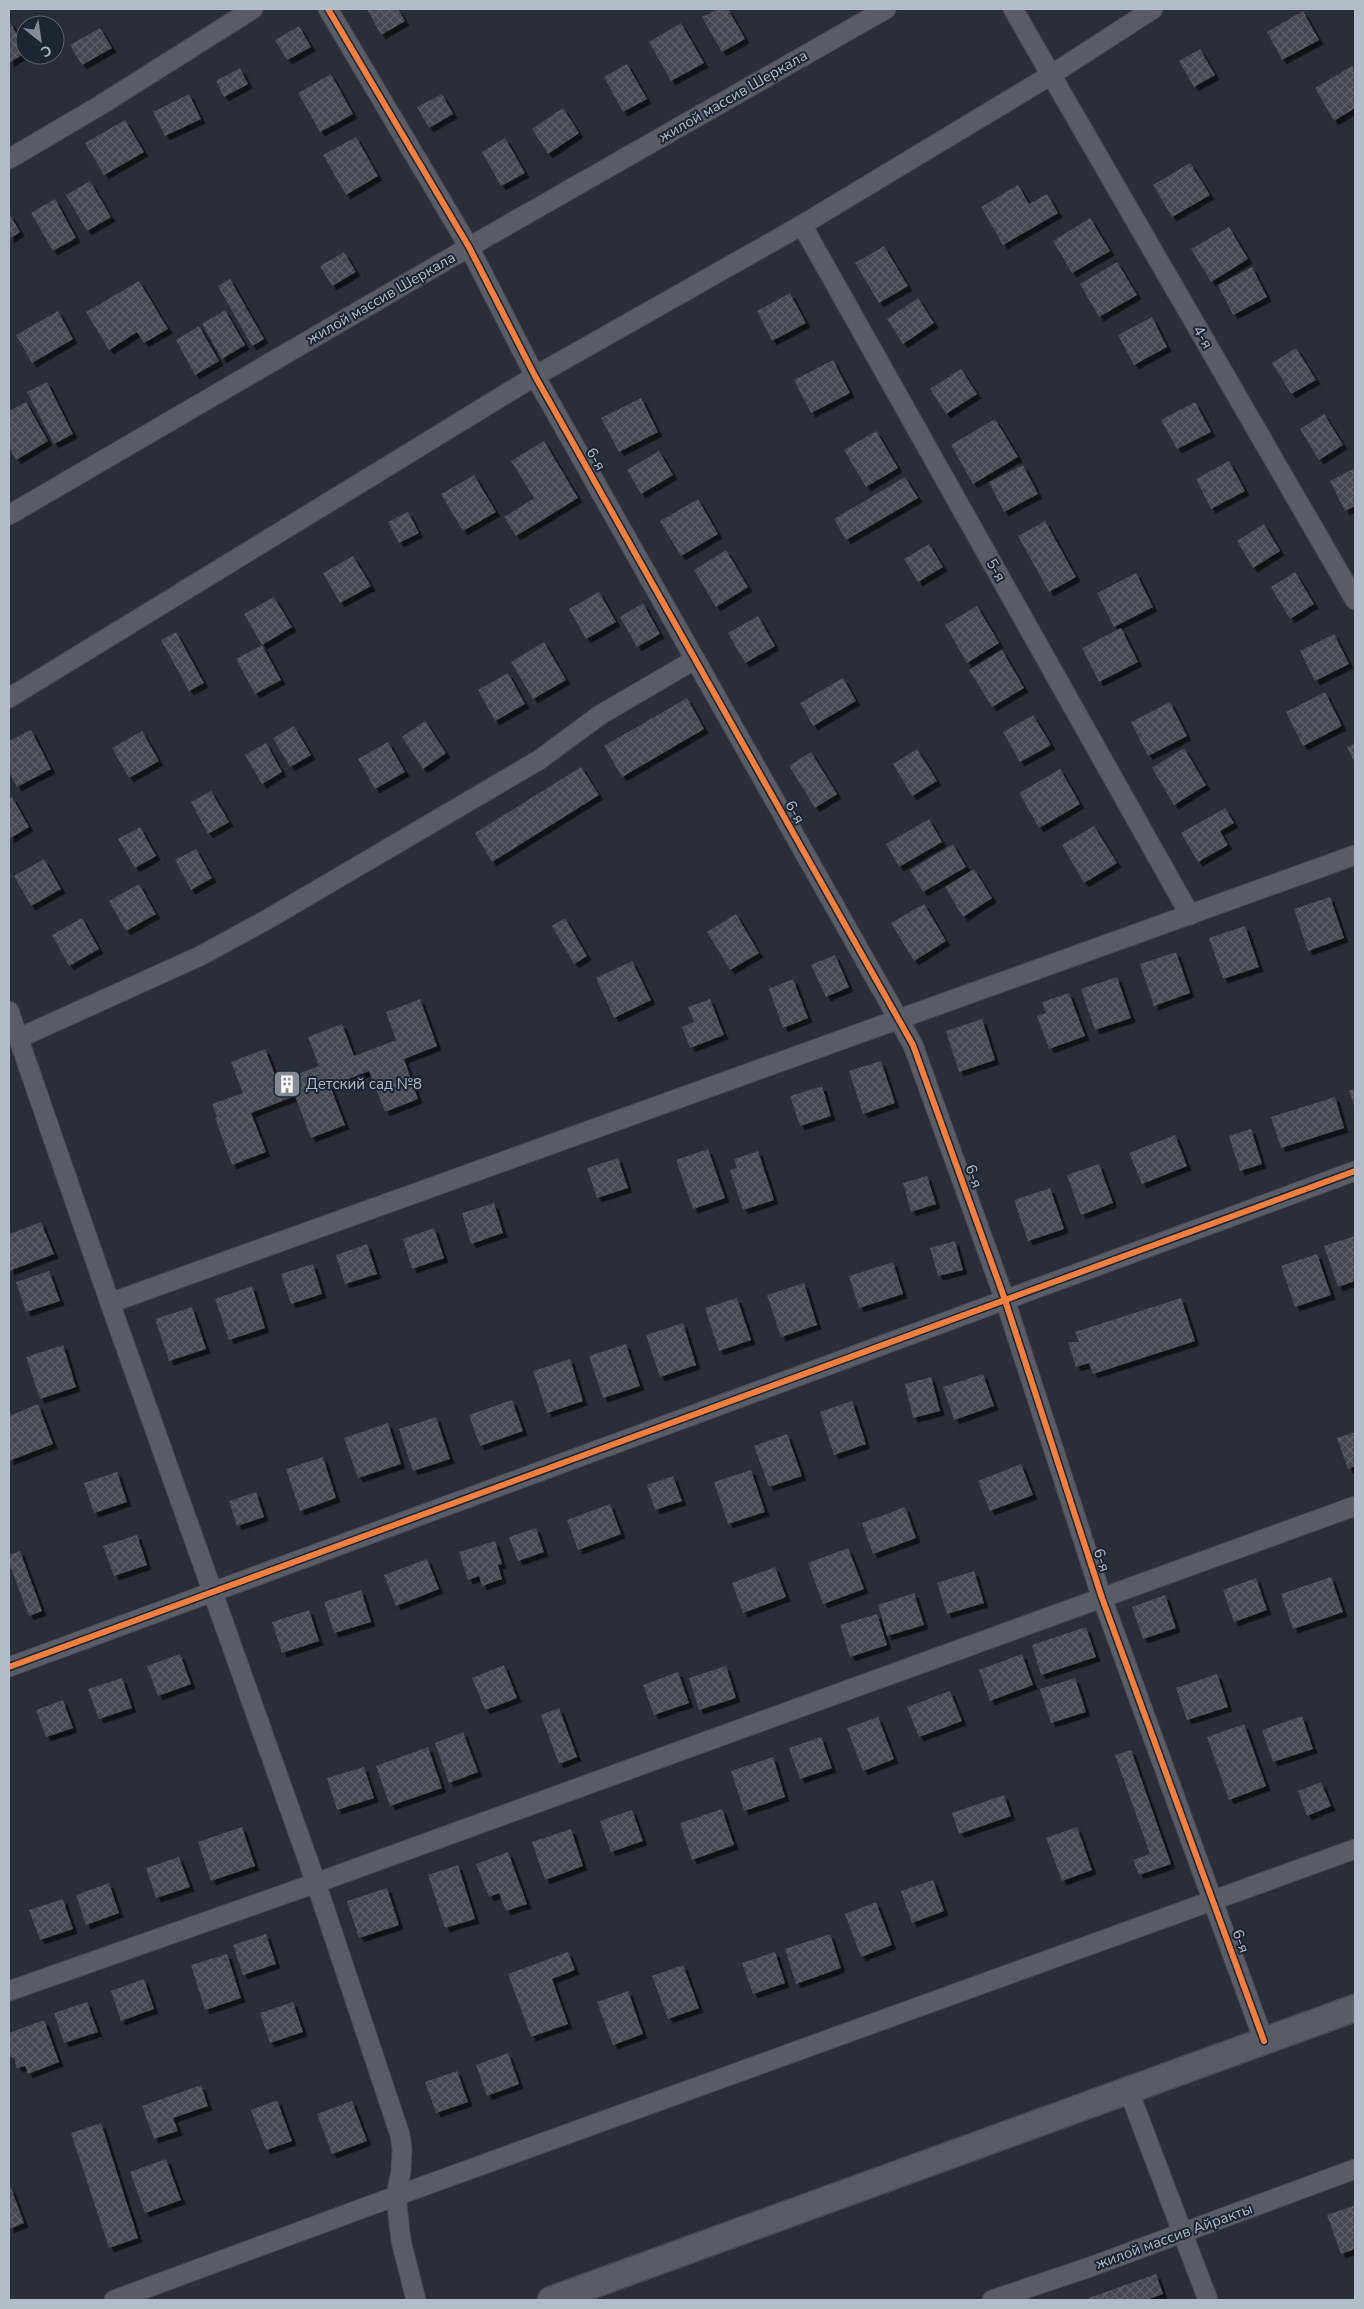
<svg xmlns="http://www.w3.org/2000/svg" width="1364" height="2309" font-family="'Nunito Sans',sans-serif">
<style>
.building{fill:url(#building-cross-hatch);filter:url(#shadow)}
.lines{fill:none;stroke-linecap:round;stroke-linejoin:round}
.minor-casing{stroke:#464950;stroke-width:21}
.secondary-casing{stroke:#464950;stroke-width:29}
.minor{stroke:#5a5d65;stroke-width:19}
.secondary{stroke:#585c64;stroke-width:26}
.cycleway-casing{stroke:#1d2432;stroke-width:9}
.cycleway{stroke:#f27e40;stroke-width:6}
.labels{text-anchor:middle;stroke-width:4;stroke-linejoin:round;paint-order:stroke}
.street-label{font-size:15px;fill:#b4bbc9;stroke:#1d2432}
.poi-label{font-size:15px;fill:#b4bbc9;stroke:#1d2432;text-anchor:start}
</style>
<defs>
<pattern id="building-cross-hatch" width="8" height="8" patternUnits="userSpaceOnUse" patternTransform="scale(1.25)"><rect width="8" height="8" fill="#444850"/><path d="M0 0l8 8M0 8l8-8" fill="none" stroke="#5d6068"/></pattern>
<filter id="shadow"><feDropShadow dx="4.5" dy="4.5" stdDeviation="0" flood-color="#0009"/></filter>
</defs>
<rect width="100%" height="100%" fill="#2a2e37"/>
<path class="building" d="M367,9H398L405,21L381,35Z
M717,9H728L745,39L722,52L702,17Z
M1303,11L1319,40L1282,60L1267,32Z
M9,20L25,49V53L9,63Z
M681,23L704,63L671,81L649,42Z
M299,26L311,47L287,60L275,40Z
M100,28L112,48L82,65L70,45Z
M1200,49L1215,75L1194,87L1179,61Z
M627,64L647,99L623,112L604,77Z
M1352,66L1355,71V108L1334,121L1315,88Z
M240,68L248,84L224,97L216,81Z
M331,74L353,114L320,132L298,93Z
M189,94L201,119L165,136L153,112Z
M442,94L453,114L429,128L417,107Z
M563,108L579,133L548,154L532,129Z
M125,120L144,152L104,175L85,143Z
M356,137L378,176L346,195L323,155Z
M505,138L525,173L501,186L482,152Z
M1190,163L1210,195L1172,217L1153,185Z
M90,181L111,217L87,231L66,195Z
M1018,185L1029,204L1047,194L1058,213L1003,245L981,207Z
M55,199L76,238L53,251L31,213Z
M9,213L20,232L9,239Z
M1090,218L1110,251L1072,273L1053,241Z
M1229,227L1248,259L1211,282L1191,249Z
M884,246L908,286L879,303L855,263Z
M344,252L356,272L332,286L320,266Z
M1117,262L1137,295L1099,317L1080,284Z
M1252,267L1267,297L1233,315L1218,285Z
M230,279L264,339L252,346L218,286Z
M139,281L168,329L144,343L137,332L109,350L86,312Z
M790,293L806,323L772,341L757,311Z
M918,298L934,323L903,344L887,319Z
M225,310L245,345L222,359L202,324Z
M58,311L73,339L32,363L16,335Z
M1152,317L1167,347L1134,365L1118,335Z
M199,326L219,361L195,375L176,340Z
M1296,348L1316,380L1291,394L1272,363Z
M833,360L850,393L811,413L794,380Z
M961,369L977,394L946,414L930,389Z
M47,382L73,434L54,444L27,392Z
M641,398L658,432L619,452L601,418Z
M26,402L48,441L16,460L9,447V411Z
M1195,402L1211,432L1177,449L1161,420Z
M1324,414L1343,445L1319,460L1300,429Z
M995,419L1018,457L973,484L951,445Z
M876,431L898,468L866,487L844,450Z
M544,441L578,498L516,536L504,517L534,498L511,461Z
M659,451L673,475L641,494L627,470Z
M1229,461L1245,491L1211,509L1196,479Z
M1023,465L1038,494L1004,512L989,482Z
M1355,468V506L1345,511L1330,481Z
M474,475L496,512L463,531L441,494Z
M905,477L918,498L846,540L834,519Z
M698,499L718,534L681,556L660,521Z
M408,512L419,533L399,543L388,522Z
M1045,521L1076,577L1049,592L1018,536Z
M1264,524L1280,551L1253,568L1237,541Z
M929,544L943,567L918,582L904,559Z
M726,550L748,587L716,607L694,570Z
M353,556L371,586L340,603L323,573Z
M1295,572L1314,604L1290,619L1271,587Z
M1136,573L1153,607L1114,627L1097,593Z
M599,592L616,622L586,639L569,609Z
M274,597L292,627L262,645L244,614Z
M643,603L660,634L637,647L620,617Z
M977,606L999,643L967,663L945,625Z
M758,616L775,646L745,663L728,633Z
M1121,628L1138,662L1099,682L1082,648Z
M176,632L204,683L189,691L161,640Z
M1334,634L1349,664L1315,681L1300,651Z
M544,642L566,680L533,699L511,662Z
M262,645L281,680L255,694L236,659Z
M1002,650L1024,688L992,707L969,670Z
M508,673L525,704L495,721L478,690Z
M843,678L856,701L813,726L800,703Z
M1325,692L1342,726L1303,746L1286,712Z
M687,698L704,729L622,777L604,746Z
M1170,702L1187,736L1148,756L1131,722Z
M1033,715L1051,745L1020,762L1003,732Z
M425,721L446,753L423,769L402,737Z
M294,726L311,755L290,767L273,738Z
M31,730L51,769L17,787L9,772V741Z
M142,731L159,761L129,778L112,748Z
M388,742L405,772L375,789L358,759Z
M266,743L282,772L262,784L245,755Z
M1355,743V764L1347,747Z
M1184,748L1206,785L1174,805L1152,768Z
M917,749L937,781L912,796L893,764Z
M811,752L837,794L815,808L789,766Z
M581,767L599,795L492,862L475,833Z
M1060,769L1080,804L1039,828L1019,793Z
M211,791L229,822L208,834L191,802Z
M12,797L29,827L9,839V799Z
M1225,808L1234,823L1220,831L1228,845L1198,862L1181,833Z
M929,819L942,842L899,867L886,844Z
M1094,826L1117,863L1084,883L1062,845Z
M140,827L156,856L135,868L118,839Z
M953,844L966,867L923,892L910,870Z
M196,849L212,878L191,890L175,860Z
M44,859L61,889L31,906L14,876Z
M974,869L992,898L963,917L945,887Z
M139,884L156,914L126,931L109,901Z
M1330,897L1344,938L1308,951L1294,909Z
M924,904L946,941L914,961L891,923Z
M736,914L759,953L730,970L707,932Z
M82,918L99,949L69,966L52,935Z
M565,918L587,956L574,964L552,926Z
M1245,926L1259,967L1223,979L1209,938Z
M1176,952L1190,993L1154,1006L1140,964Z
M835,955L849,987L826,997L811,965Z
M632,961L651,1000L614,1018L596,978Z
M1117,977L1131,1018L1095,1030L1081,989Z
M793,979L808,1018L783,1028L769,989Z
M1069,993L1085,1036L1049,1049L1037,1016L1046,1013L1042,1002Z
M420,999L437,1046L404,1059L418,1099L385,1112L369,1071L330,1086L345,1125L311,1138L295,1096L251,1113L266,1152L232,1165L215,1118L217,1117L212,1104L243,1093L231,1062L265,1049L278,1082L319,1066L308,1037L342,1024L354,1056L396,1040L386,1012Z
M710,999L724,1035L690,1048L682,1027L694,1022L688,1007Z
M982,1019L995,1060L959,1072L946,1031Z
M881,1061L895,1103L863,1114L849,1071Z
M822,1086L831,1116L800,1126L790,1096Z
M1355,1088V1108L1349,1091Z
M1335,1097L1344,1128L1281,1148L1271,1117Z
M1251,1129L1262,1164L1240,1171L1229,1136Z
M1175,1135L1187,1166L1142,1184L1129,1153Z
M708,1149L725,1198L693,1209L676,1160Z
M758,1151L774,1200L743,1210L730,1170L737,1168L734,1159Z
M618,1158L628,1188L597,1198L587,1168Z
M1099,1164L1113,1203L1081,1215L1067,1175Z
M927,1176L936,1204L911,1212L903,1183Z
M1050,1188L1064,1229L1028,1241L1014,1200Z
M494,1203L503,1233L471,1244L462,1213Z
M41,1222L54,1254L9,1271V1234Z
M434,1228L444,1258L412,1269L403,1239Z
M1355,1236V1281L1338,1287L1324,1246Z
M955,1241L963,1270L938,1276L930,1248Z
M367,1244L377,1274L345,1284L336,1255Z
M1317,1254L1331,1295L1295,1307L1281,1266Z
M893,1262L903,1294L859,1308L849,1276Z
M313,1264L322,1294L291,1304L281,1274Z
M49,1271L60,1301L26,1312L16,1282Z
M804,1283L817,1325L781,1337L767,1295Z
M252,1286L265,1328L229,1340L215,1299Z
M737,1298L751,1340L719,1351L705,1308Z
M1181,1298L1195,1341L1093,1374L1089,1363L1076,1367L1068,1342H1079L1075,1332Z
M192,1307L206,1349L169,1361L155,1319Z
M683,1323L696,1365L660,1377L646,1335Z
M626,1344L640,1386L603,1398L589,1356Z
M63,1345L76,1387L40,1399L26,1357Z
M570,1359L583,1401L547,1413L533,1371Z
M983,1374L994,1406L954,1420L943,1387Z
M931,1377L940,1411L913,1418L905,1384Z
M512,1400L523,1431L480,1446L469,1415Z
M852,1401L866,1444L834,1455L820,1412Z
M38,1404L53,1444L9,1461V1416Z
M436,1417L450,1459L413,1471L399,1429Z
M388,1423L401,1464L358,1478L344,1438Z
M1355,1432V1466L1348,1469L1337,1438Z
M787,1434L802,1476L769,1487L754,1446Z
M323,1457L336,1498L300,1511L286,1469Z
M1021,1464L1033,1495L990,1511L978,1481Z
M751,1470L765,1512L728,1524L714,1482Z
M117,1472L127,1502L94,1513L84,1483Z
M673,1476L682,1501L655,1510L647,1485Z
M256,1492L264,1517L237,1526L229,1501Z
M610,1504L621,1534L578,1550L567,1520Z
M905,1507L916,1538L873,1554L862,1523Z
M536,1528L544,1552L518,1561L509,1537Z
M137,1535L147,1565L114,1576L103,1546Z
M495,1541L502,1564L498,1565L502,1579L482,1586L479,1576L468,1580L459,1552Z
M848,1548L864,1589L823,1604L808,1563Z
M20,1551L42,1611L29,1616L9,1563V1555Z
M427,1559L439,1589L396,1606L384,1575Z
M775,1567L786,1597L743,1613L732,1583Z
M974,1571L984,1603L947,1614L937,1583Z
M1331,1577L1343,1612L1293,1629L1281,1594Z
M1256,1578L1267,1610L1234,1622L1223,1590Z
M361,1590L371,1622L334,1633L324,1602Z
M914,1593L924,1625L887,1636L878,1605Z
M1165,1595L1176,1628L1143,1639L1132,1607Z
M309,1610L319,1641L282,1653L272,1622Z
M877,1614L887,1645L850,1657L840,1625Z
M1086,1627L1096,1657L1041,1675L1032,1645Z
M180,1654L191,1684L158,1696L147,1666Z
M1022,1654L1033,1685L990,1701L979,1670Z
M504,1665L517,1698L485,1710L472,1678Z
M726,1666L736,1698L699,1710L689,1678Z
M678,1672L689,1703L654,1715L643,1685Z
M1217,1674L1228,1707L1187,1720L1176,1688Z
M122,1678L132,1708L99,1719L88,1689Z
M1075,1678L1086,1712L1051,1723L1040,1689Z
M950,1691L962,1721L919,1737L907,1707Z
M63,1700L73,1728L46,1737L36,1710Z
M559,1708L577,1757L559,1764L541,1715Z
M1302,1716L1313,1749L1273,1762L1262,1730Z
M878,1717L894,1759L863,1771L847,1728Z
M1244,1724L1266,1786L1229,1800L1207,1737Z
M463,1732L478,1772L449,1783L435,1743Z
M821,1737L832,1768L800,1779L789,1748Z
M428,1747L442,1788L390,1806L376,1766Z
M1131,1750L1171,1864L1139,1875L1133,1860L1150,1854L1115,1755Z
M773,1757L785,1797L744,1811L731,1771Z
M364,1767L374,1798L337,1810L327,1778Z
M1321,1782L1331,1806L1307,1816L1298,1791Z
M1004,1795L1011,1816L959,1834L952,1813Z
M722,1809L734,1845L692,1860L680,1823Z
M632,1810L643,1841L611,1852L600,1821Z
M242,1827L255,1866L211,1881L198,1842Z
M1077,1827L1092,1870L1062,1881L1046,1838Z
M571,1829L583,1866L545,1880L532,1842Z
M508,1852L527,1904L506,1911L499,1893L489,1897L476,1864Z
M179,1857L190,1887L156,1898L146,1868Z
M458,1865L475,1919L445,1928L428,1875Z
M933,1880L944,1911L912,1923L901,1891Z
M109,1883L119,1913L86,1925L76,1895Z
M387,1888L399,1925L359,1938L347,1901Z
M63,1899L73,1929L40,1940L29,1910Z
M876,1902L892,1945L861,1957L845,1914Z
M266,1934L276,1964L243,1975L233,1945Z
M830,1934L841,1968L796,1984L785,1949Z
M568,1952L575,1970L552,1979L568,2024L531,2037L508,1974Z
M775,1952L785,1983L753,1994L742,1963Z
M227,1954L241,1998L205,2010L191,1965Z
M683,1965L699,2008L668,2019L652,1976Z
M144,1979L154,2009L121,2021L111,1991Z
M628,1991L643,2034L613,2045L597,2002Z
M87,2002L98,2032L64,2043L54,2013Z
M293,2002L303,2032L270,2043L260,2013Z
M44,2020L59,2062L28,2074L25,2066L17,2068L13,2057L9,2058V2033Z
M508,2053L519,2084L487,2096L476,2065Z
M457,2071L468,2102L436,2113L425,2082Z
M201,2085L208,2106L173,2118L178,2131L154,2139L142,2106Z
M277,2100L292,2141L266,2150L251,2110Z
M352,2101L367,2141L332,2154L317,2114Z
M101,2123L138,2238L109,2248L71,2133Z
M166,2159L181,2200L145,2213L130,2172Z
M11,2188L24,2223L9,2229V2189Z
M1355,2205V2249L1341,2254L1327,2215Z
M1156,2274L1163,2294L1146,2300H1090L1089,2298Z"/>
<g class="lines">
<g class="minor-casing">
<path id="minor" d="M328,9L469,247L535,376L913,1045L1005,1300L1102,1598L1264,2041
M1013,9L1355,600
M9,159L99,106L253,9
M802,225L1190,915
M9,515L469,247L886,9
M9,698L535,376L802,225L1051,75L1153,9
M9,1011L110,1303L316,1883L400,2135L402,2149L401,2171L396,2196L401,2241L416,2300
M19,1038L200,956L268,919L539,760L600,715L694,660
M110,1303L1355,855
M9,1667L1355,1171
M9,1991L316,1883L1355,1506
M1128,2089L1208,2300
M114,2300L396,2196L1355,1849
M992,2300L1090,2267L1355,2169"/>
</g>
<g class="secondary-casing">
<path id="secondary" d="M551,2300L1355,2008"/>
</g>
<use href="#minor" class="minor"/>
<use href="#secondary" class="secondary"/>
<g class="cycleway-casing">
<path id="cycleway" d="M328,9L469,247L535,376L913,1045L1005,1300L1102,1598L1264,2041
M9,1667L1355,1171"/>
</g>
<use href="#cycleway" class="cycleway"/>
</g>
<defs>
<g id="building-square" transform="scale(1.4375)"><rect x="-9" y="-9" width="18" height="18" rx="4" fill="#848a96" stroke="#1d2432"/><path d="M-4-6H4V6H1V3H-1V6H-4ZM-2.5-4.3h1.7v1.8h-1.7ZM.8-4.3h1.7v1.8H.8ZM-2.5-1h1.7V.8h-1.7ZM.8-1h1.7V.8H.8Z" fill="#fff"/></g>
</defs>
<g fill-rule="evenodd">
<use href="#building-square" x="287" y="1084"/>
</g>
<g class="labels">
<g class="street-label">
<text transform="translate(733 96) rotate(-30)" y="5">жилой массив Шеркала</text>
<text transform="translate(381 298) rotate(-30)" y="5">жилой массив Шеркала</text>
<text transform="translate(1203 337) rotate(60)" y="5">4-я</text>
<text transform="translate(596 459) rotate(61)" y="5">6-я</text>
<text transform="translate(996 570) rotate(61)" y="5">5-я</text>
<text transform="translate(795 812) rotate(60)" y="5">6-я</text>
<text transform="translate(974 1176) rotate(70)" y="5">6-я</text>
<text transform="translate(1102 1560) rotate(72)" y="5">6-я</text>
<text transform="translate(1241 1941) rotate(70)" y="5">6-я</text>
<text transform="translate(1174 2236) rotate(-20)" y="5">жилой массив Айракты</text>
</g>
<g class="poi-label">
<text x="306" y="1089">Детский сад №8</text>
</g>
</g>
<rect width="1364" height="2309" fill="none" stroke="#b4bbc9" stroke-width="20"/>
<g transform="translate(40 40) rotate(150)"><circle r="24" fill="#1d2432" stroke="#59606e"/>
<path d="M0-4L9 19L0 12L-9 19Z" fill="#848a96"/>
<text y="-8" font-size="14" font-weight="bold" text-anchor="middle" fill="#b4bbc9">С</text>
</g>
</svg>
